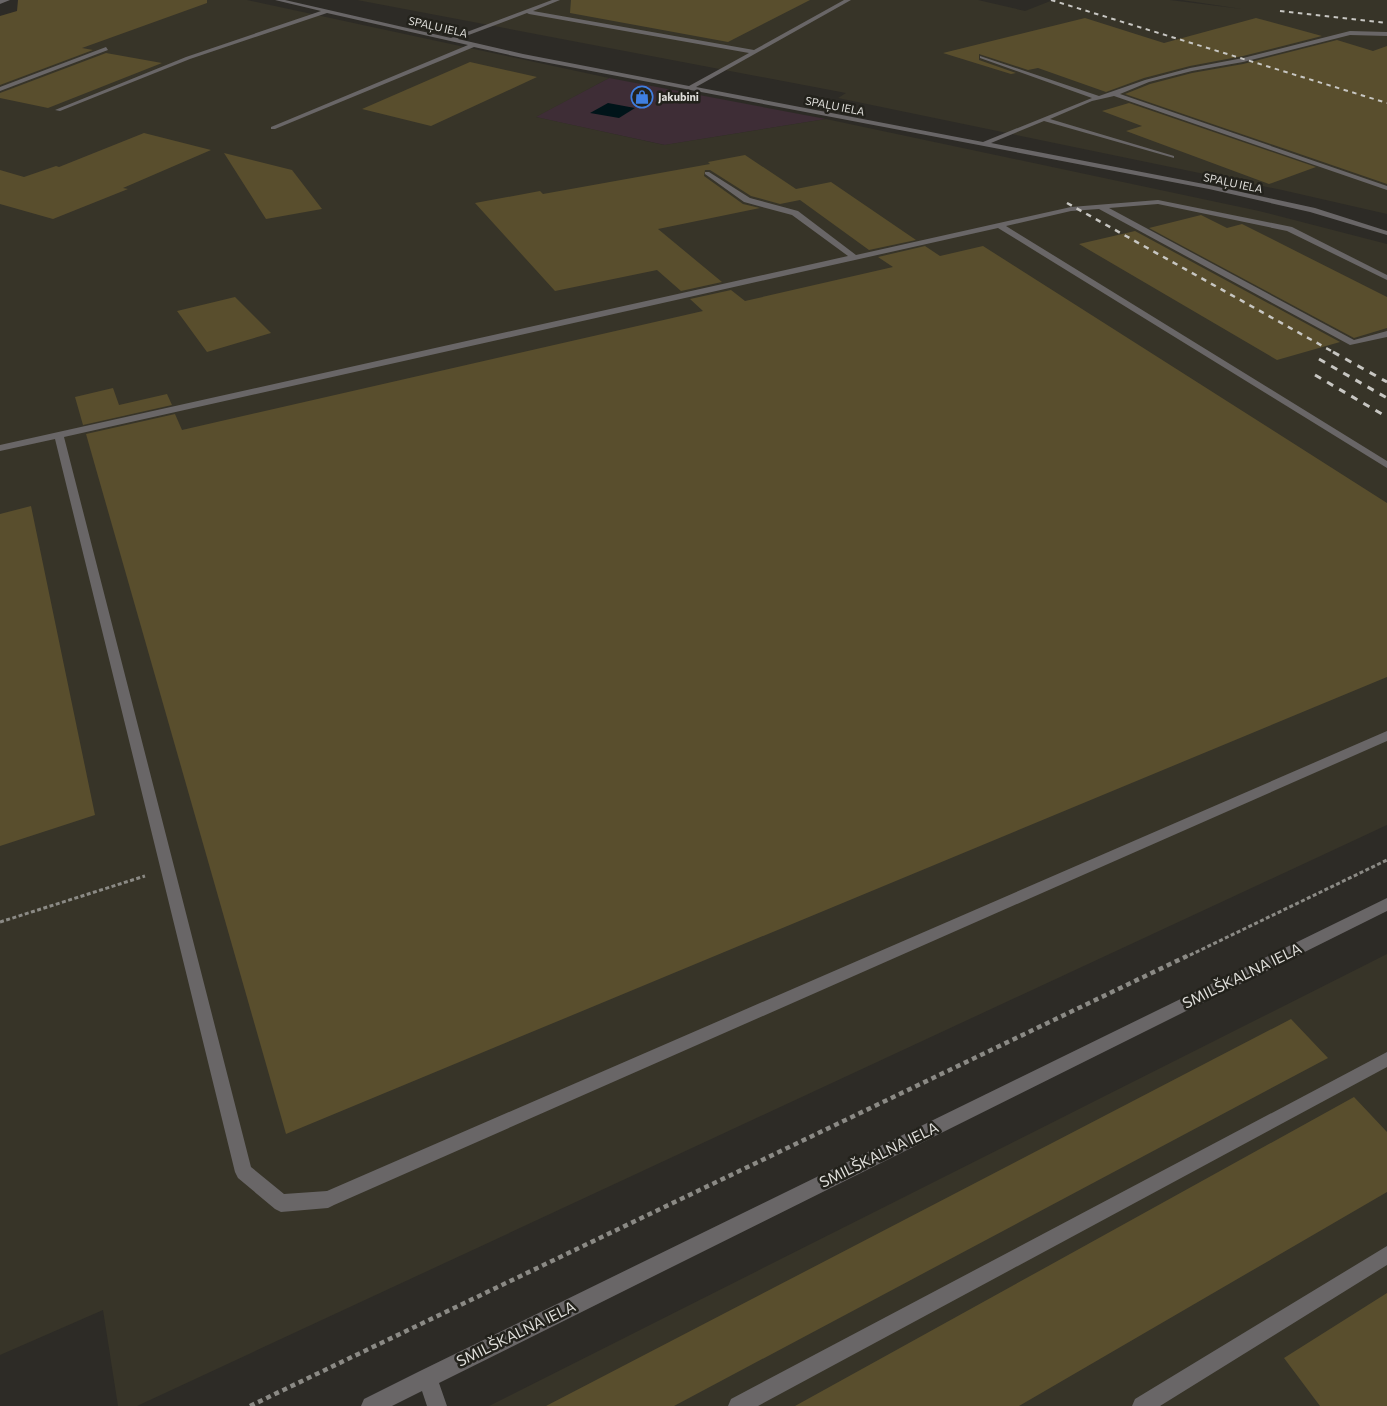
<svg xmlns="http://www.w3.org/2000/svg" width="1387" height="1406" font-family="Commissioner,sans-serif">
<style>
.commercial{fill:#3e2d36}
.built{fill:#373428}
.water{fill:#001419}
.building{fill:#594e2d}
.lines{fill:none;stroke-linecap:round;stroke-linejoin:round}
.path-far1{stroke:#8b8a85;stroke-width:3;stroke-dasharray:4 2.5;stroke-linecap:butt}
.path{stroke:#8b8a85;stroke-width:4.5;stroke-dasharray:5 4;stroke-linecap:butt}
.minor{fill:#696667;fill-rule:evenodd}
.rail-far2{stroke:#c7c6c2;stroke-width:2;stroke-dasharray:4.5 4.5;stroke-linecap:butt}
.rail-far1{stroke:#c7c6c2;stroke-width:2.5;stroke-dasharray:5.5 5.5;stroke-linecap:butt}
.rail{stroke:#c7c6c2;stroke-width:3;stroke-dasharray:7 7;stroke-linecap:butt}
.labels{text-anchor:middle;stroke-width:5;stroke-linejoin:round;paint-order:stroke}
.far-street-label{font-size:11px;fill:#dfdeda;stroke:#23221c}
.far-poi-label{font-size:11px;font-weight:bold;fill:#dfdeda;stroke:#23221c;text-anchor:start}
.near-street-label{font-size:15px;fill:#dfdeda;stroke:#23221c}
</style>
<rect width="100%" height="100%" fill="#2d2b26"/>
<path class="commercial" d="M609,78L826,119L665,145L535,117Z"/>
<path class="built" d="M52,0H247L609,78L536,117L664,145L826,119L1259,211L1387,244V825L137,1406H118L103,1310L0,1355V17Z
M357,0H978L1025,11L1053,0H1170L1242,9L1182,0H1387V214L1282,190L838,98L846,93Z
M1387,954V1406H489Z"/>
<path class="water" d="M608,103L635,108L619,118L590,113Z"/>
<path class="building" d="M18,0H207V3L82,48L93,50L0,85V16L17,11Z
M571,0H810L728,42L570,13Z
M1085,18L1164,43L1256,18L1322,36L1243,56L1190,66L1144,78L1106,92L1038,68L1028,70L979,54V60L1016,73L1011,74L943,53Z
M1337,40L1373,51L1387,46V184L1125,94L1150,84L1192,73L1243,64Z
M106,53L162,63L48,108L0,98V93Z
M470,62L537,77L431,126L362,109Z
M1129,103L1316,167L1269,184L1126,131L1142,126L1102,111Z
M144,133L211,150L123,188L128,189L53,219L0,204V170L24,177L56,166L59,167Z
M224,153L292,170L322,209L266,219Z
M745,155L796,189L831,182L916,240L869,250L800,200L780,204L751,196L710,170H705L704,176L743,204L760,208L658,229L722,282L681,291L657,270L555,291L475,203L540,191L543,194L710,164L708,162Z
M1201,215L1227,228L1242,224L1387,297V328L1354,338L1149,228Z
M1135,231L1340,342L1277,360L1079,244Z
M925,246L940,256L983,246L1387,503V677L286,1134L86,434L175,414L182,430L703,311L690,299L731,290L745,301L893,267L878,257Z
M235,297L271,333L207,352L177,311Z
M113,388L119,405L167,394L172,405L83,425L75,397Z
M31,506L95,815L0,846V514Z
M1291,1019L1328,1058L674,1406H546Z
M1354,1097L1387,1132V1192L1019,1406H795Z
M1387,1293V1406H1320L1284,1358Z"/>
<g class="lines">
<path class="path-far1" d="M0,922L145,876
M1184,958L1387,860"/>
<path class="path" d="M250,1406L1187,956"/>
<path class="minor" d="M0,0H10L0,4Z
M275,0H285L451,38L552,0H560L533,11L754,50L844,0H851L696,87L983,142L1092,98L980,58V56L1099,96L1145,80L1190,68L1243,58L1350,31L1387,32V36L1350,35L1243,62L1192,71L1149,82L1120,94L1387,186V190L1114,96L1092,101L1050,119L1174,156V158L1044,121L991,143L1209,185L1315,208L1387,231V235L1310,212L1209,189L523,58L474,47L275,129H271V127L468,45L327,13L190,59L60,111L55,110L186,57L321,11ZM527,13L529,14L749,53L689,86L523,54L458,39Z
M106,47L108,50L0,91V87Z
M705,172H709L750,198L798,211L856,255L1071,207L1158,200L1292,227L1387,275V280L1287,231L1158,204L1109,208L1354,340L1387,331V337L1350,345L1099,209L1071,211L1006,226L1387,461V468L998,228L64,437L251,1167L284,1194L327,1191L1387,731V741L334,1205L328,1208L281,1212L275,1209L238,1178L235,1172L55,439L0,451V445L848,256L792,215L744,202L705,174Z
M1387,898V911L439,1383L447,1406H427L422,1391L392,1406H361L364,1399L420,1371Z
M1387,1052V1067L758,1406H728L731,1399Z
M1387,1246V1265L1160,1406H1132L1135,1399Z"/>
<path class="rail-far2" d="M1051,0L1387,103
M1280,11L1387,23"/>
<path class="rail-far1" d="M1067,203L1335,353"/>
<path class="rail" d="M1333,352L1387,382
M1319,359L1387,398
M1315,375L1387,417"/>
</g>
<defs>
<g id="shop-ring" transform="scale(1.125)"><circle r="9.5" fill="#23221c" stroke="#3f7fe0" stroke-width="1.5"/><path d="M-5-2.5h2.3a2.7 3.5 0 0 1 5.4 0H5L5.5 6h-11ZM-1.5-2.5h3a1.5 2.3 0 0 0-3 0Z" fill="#3f7fe0"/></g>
</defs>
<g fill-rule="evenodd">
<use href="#shop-ring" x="642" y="97"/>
</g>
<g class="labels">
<g class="far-street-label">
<text transform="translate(438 27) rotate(13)" y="4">SPAĻU IELA</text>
<text transform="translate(835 106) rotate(11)" y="4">SPAĻU IELA</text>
<text transform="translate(1233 183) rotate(12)" y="4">SPAĻU IELA</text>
</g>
<g class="far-poi-label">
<text x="658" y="101">Jakubini</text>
</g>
<g class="near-street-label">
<text transform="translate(1242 976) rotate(-26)" y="5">SMILŠKALNA IELA</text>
<text transform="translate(879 1155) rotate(-26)" y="5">SMILŠKALNA IELA</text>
<text transform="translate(516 1334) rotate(-26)" y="5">SMILŠKALNA IELA</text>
</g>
</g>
</svg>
